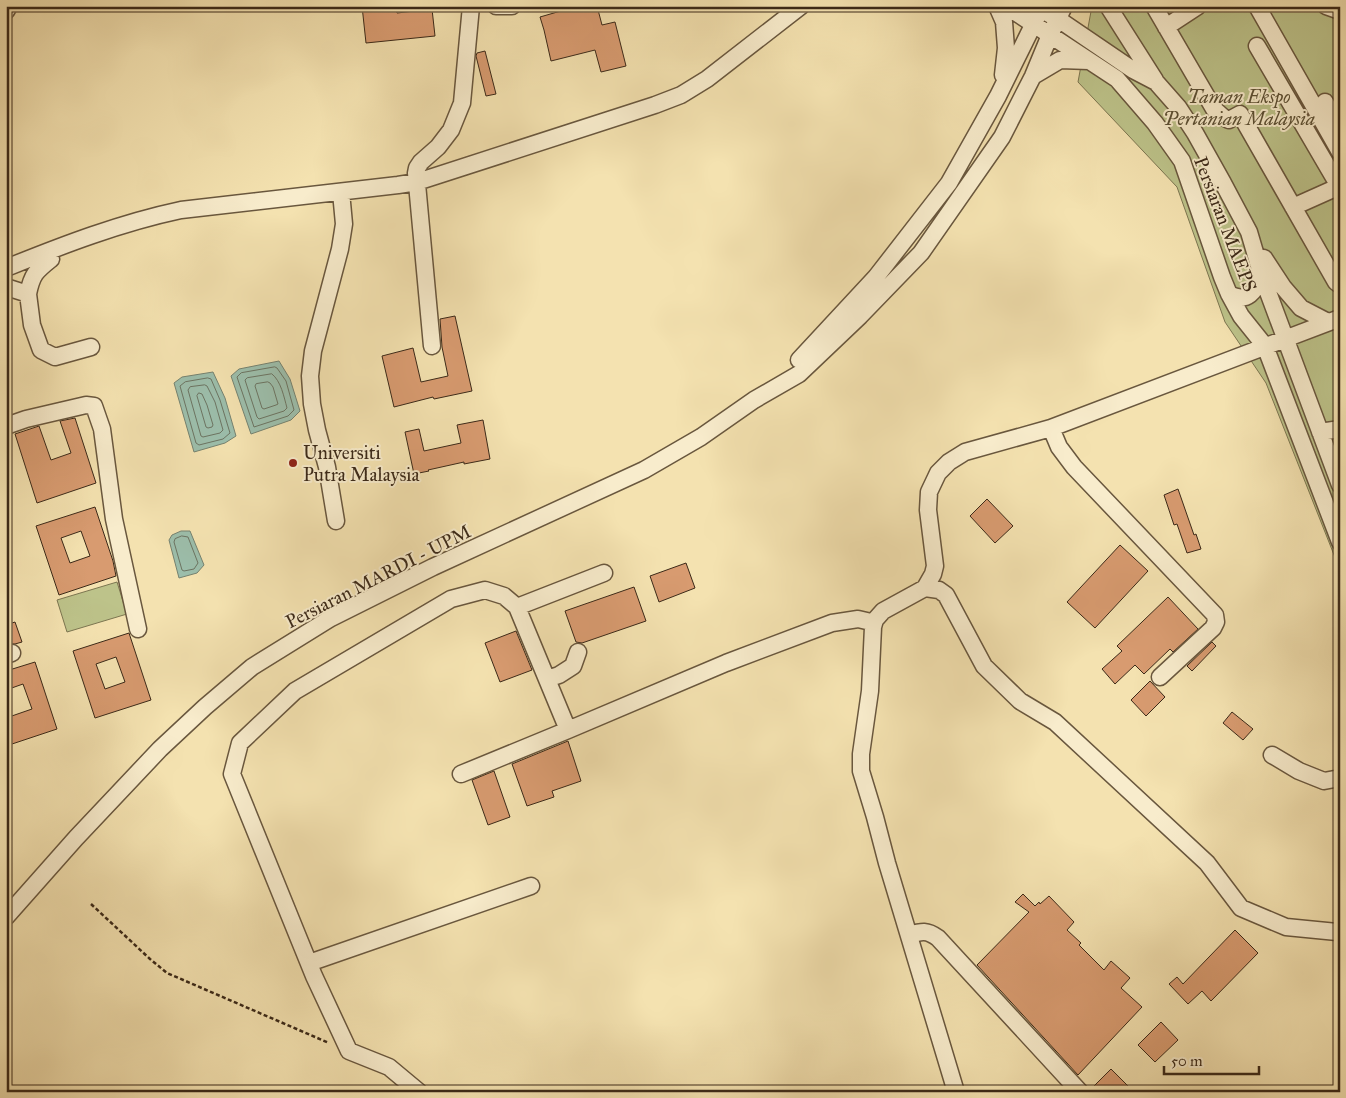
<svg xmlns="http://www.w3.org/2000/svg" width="1346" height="1098" font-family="'IM FELL Great Primer',serif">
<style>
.green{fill:#bdc38a;stroke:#7c7651}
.water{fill:#9cbeab;stroke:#758270}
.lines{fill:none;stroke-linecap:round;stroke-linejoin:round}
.shore{stroke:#6c7462;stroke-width:1}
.building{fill:#d89b70;stroke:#3b2918;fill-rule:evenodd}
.minor-casing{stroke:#69573e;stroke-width:19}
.path{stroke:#3b2918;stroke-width:2.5;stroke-dasharray:4 2.5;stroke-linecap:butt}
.minor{stroke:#f8eccc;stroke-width:16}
.poi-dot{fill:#8f2418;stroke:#f8eccc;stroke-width:2}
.labels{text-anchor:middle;stroke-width:4;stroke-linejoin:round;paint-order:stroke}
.park-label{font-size:19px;font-style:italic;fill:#5c5034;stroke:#f8eccc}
.street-label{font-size:19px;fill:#3b2918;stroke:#f8eccc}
.poi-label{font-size:19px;fill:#3b2918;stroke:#f8eccc;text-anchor:start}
</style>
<rect width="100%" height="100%" fill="#f4e2b0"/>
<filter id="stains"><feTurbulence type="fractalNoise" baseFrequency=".004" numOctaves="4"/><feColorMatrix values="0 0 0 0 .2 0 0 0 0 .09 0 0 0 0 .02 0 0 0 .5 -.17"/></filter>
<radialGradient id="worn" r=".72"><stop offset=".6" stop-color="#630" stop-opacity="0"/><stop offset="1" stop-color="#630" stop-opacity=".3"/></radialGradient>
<path class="green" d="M1092,6H1340V570L1266,383L1225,322L1177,187L1078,82Z
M117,582L127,614L67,632L57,600Z"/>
<path class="water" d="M279,361L290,379L300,411L291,420L251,434L231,376L239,369Z
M213,372L225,398L236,436L225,443L194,452L174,383L182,377Z
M181,531H190L204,565L197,573L179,578L169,540L172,535Z"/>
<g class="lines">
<path class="shore" d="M275,367L277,368L286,381L294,410L288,416L254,427L237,377L241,373Z
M272,374C281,381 284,397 287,408L284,411L259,419L257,417L245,380L247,378Z
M208,378L211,379L220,400L230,433L223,439L199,445L196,443L180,386L185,382Z
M268,382L270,383L273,387L278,404L276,405L264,409L262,408L255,386L256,384Z
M205,385L207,386L215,402L223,430L220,433L203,437L201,436L188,390L190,387Z
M199,393L202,394L207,405L213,425L212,427L208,428L206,427L197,396Z
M182,536L188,537L198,563L194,569L184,571L182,570L174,542L175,539Z"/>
</g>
<path class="building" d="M362,6H396L397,13L432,9L435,36L366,43Z
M578,6H597L602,25L615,22L626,66L601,72L595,50L551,61L544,30L540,17Z
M485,51L496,94L486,96L476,56L477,53Z
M455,316L472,391L434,399L433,397L394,407L382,356L413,348L421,382L448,376L442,347L440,319Z
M75,418L96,483L37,503L15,434L39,426L51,460L71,453L60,421Z
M483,420L490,459L464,464V462L428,470L429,471L414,474L405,432L419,429L424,451L461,443L457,425Z
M1178,489L1194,535L1196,534L1201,549L1187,553L1177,524L1174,525L1164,495Z
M987,499L1013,526L995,543L970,516Z
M95,507L113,561L116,576L59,595L36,526ZM81,531L90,556L70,563L61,538Z
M1120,545L1148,571L1095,628L1067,602Z
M686,563L695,588L659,602L650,576Z
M634,587L646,621L582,643L576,642L565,611Z
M1168,597L1198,629L1173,652L1170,649L1144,674L1135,665L1115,684L1102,669L1122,651L1117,646Z
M15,622L22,642L15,644H6V625Z
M516,631L532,670L500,682L485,643Z
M129,633L151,700L95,718L73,651ZM116,657L125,682L105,689L96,664Z
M1212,642L1216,646L1192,671L1187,666Z
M35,662L57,729L6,746V718L32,709L23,684L6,690V671Z
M1150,681L1165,697L1146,716L1131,700Z
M1232,712L1253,729L1243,740L1223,723Z
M568,741L581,781L552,791L554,797L527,806L512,764Z
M494,771L510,817L488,825L472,780Z
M1023,894L1035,906L1039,902L1040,904L1049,896L1074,922L1067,930L1081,943L1079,945L1104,970L1111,961L1130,978L1121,988L1142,1007L1078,1075L977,965L1029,912L1015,902Z
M1235,930L1258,953L1211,1001L1202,991L1188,1004L1169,984L1177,977L1183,984Z
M1161,1022L1178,1040L1155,1062L1138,1045Z
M1111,1069L1134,1092H1090V1090Z"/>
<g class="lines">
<g class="minor-casing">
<path id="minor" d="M496,6H512
M997,6L1004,22L1006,48L1003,75
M1006,6L1117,79L1155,123L1182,161L1222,277L1229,294L1241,316L1265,346L1340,542
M1035,6L1058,19L1133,70L1156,82L1178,107L1195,133L1223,183L1249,232L1262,276L1340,485
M1108,6L1155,80
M1154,6L1214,109L1223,117L1229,120L1240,114L1336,282L1340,285
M1257,6L1340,152
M1326,6L1340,11
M6,11L9,6
M1166,27L1198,6
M1257,46L1340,188
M1033,76L1060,60L1089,61
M1325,102L1340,128
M1293,207L1340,186
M1264,258L1283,287L1301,308L1328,322
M6,268C63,245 120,223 181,210L398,185L417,182L655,105L681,95L707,79L801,6
M6,287L28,294C32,274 36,271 51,259
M28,294L32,325L41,350L55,357L91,347
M1229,294C1248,304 1255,291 1262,276
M432,346L416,173L417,168L421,162L438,147L451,130L462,103L471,6
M799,360L876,277L949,183L998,96L1037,17
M6,426L26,419L86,405L94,406L102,429L114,519L138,629
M1051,428L1059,447L1074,467L1215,615L1216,622L1213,628L1160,677
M1320,432L1340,429
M336,521L327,467L317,430L312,404L310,376L313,351L340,249L344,224L341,192
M925,588L933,574L935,566L928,510L929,492L938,473L949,462L965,452L1051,428L1340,318
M517,607L604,573
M875,620L873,627L870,691L861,754V771L875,817L887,863L956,1092
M6,655L12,653
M547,679L559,675L573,666L578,652
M1272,755L1299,771L1324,781L1340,778
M461,774L568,730L726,663L832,623L858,619L871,622L875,620L883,611L925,588L939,590L946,595L984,666L1020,701L1055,722L1207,863L1241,908L1286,927L1337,932L1340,931
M6,917L76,838L160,749L205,707L252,667L331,618L433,567L644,470L701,437L754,400L799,374L860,316L921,253L1002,137L1033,76L1050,35L1064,6
M909,935C922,931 927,930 938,938L1080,1092
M309,963L531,886
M419,1092L389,1067L349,1051L314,976L232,774L240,743L295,691L451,599L485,590L504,596L517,607L568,730"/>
</g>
<path class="path" d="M91,904L150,959L167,973L329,1043"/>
<use href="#minor" class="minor"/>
</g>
<circle class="poi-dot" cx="293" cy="463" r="5"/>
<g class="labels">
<g class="park-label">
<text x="1239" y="103">Taman Ekspo<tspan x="1239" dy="22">Pertanian Malaysia</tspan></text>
</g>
<g class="street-label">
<text transform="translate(1226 224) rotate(69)" y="7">Persiaran MAEPS</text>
<text transform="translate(378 576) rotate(-27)" y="7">Persiaran MARDI - UPM</text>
</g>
<g class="poi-label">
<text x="303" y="459">Universiti<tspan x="303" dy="22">Putra Malaysia</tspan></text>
</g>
</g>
<rect width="1346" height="1098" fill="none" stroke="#f4e2b0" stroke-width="25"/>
<rect x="8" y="8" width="1331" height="1083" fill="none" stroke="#3b2918" stroke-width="2.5"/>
<rect x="12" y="12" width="1321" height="1073" fill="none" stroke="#3b2918"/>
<path d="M1164 1066v8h95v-8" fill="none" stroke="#3b2918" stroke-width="2.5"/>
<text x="1171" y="1066" font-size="15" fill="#3b2918" stroke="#f8eccc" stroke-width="4" paint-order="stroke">50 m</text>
<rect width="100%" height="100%" filter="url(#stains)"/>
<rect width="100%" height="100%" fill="url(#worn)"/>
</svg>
